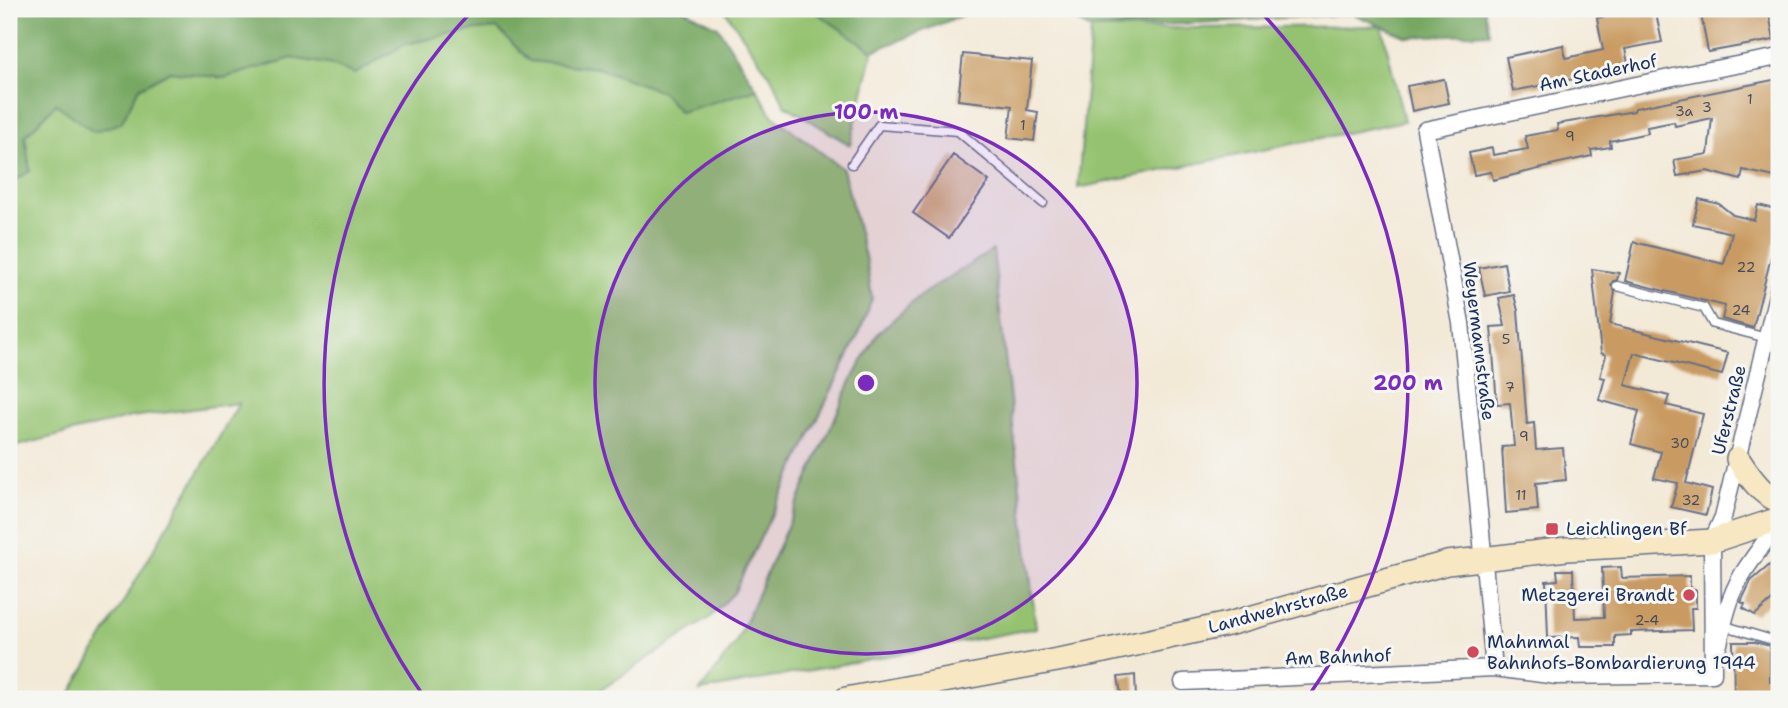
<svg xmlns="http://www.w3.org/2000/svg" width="1788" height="708" font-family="'Shantell Sans',sans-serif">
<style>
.green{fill:#94c270;stroke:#587867;stroke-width:2}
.forest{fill:#77a862;stroke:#496c60;stroke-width:2}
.building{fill:#c99b62}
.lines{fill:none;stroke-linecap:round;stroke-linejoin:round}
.service-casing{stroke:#677088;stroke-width:11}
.minor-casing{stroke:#677088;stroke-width:19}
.secondary-casing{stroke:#677088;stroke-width:26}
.service{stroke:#fff;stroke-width:8}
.minor{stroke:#fff;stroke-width:16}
.secondary{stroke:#f7e8c3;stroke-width:23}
.ring{fill:none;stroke:#7b2cbf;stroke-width:3.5}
.poi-dot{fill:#d1495b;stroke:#f6f6f2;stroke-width:2.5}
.labels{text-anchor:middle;stroke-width:6;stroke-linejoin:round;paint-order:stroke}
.number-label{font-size:14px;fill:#464a5f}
.street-label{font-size:18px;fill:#1b2f5e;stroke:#f6f6f2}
.poi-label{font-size:18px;fill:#1b2f5e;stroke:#f6f6f2;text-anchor:start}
.centre{fill:#7b2cbf;stroke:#f6f6f2;stroke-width:3.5}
.ring-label{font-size:21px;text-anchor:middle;font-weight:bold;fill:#7b2cbf;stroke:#f6f6f2;stroke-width:6;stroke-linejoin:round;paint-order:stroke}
</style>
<rect width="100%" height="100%" fill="#f6f6f2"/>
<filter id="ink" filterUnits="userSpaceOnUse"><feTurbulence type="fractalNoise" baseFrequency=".0143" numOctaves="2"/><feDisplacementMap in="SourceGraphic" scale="14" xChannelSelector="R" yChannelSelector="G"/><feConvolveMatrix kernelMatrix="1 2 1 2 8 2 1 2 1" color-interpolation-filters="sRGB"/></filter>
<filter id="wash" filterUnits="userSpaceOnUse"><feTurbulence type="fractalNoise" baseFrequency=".00686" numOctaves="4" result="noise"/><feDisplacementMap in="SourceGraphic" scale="28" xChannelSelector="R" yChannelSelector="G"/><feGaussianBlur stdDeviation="1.57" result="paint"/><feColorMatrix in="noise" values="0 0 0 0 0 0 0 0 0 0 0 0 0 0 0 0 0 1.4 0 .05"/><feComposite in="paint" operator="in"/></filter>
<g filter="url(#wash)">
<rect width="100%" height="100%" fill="#f3e9d7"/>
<path class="green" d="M720,9H823L817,13L873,51L850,145L785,105L771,77L726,12Z
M1382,26L1404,121L1078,188L1091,29Z
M497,28L530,61L598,68L661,91L680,112L757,89L772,115L843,169L867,265L872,299L860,331L734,593L709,618L587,699H67L239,403L131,417L9,448V184L30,171L25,136L56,104L121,123L139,88L170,71L224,78L292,58L328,64L355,74L405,44L468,31Z
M993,250L1036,628L700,691L736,643L852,379L878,333L921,295Z"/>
<path class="forest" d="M9,9H683L718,27L757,89L680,112L661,91L598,68L530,61L497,28L468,31L405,44L355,74L328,64L292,58L224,78L170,71L139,88L121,123L93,132L56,104L25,136L30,171L9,184Z
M823,9H978L873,51L817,13Z
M1053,9H1484L1489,33L1407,37L1353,14L1091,29Z"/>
<g id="blocks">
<path class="building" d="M1617,9H1655L1662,42L1625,49L1629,68L1513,91L1506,57L1563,45L1566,58L1603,50L1597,18L1618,14Z
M1700,9H1768L1774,40L1708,52Z
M963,54L1032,61L1027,110L1038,112L1034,141L1008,138L1012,106L958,100Z
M1444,79L1449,103L1412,111L1407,86Z
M1773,80H1779V178L1743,170L1741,180L1707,171L1677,176L1674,160L1708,154L1712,118L1675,126L1674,122L1647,127L1648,133L1610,141L1611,147L1591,150L1592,156L1550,165L1551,166L1493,180L1491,172L1474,175L1469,153L1492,148L1493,155L1528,149L1525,136L1558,130L1557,124L1634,111L1635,108Z
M953,155L989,181L949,238L913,213Z
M1699,199L1719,204L1733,215L1754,220L1758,205L1779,210V226L1753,328L1722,319L1725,306L1625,281L1634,242L1724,264L1732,233L1693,224Z
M1504,263L1509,291L1485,296L1479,268Z
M1592,269L1619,273L1617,280L1613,281L1611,285L1615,292L1610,324L1728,353L1722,375L1634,353L1625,385L1669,396L1666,405L1703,414L1686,483L1712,490L1706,515L1671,507L1678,483L1654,478L1661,452L1631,444L1639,411L1599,400L1605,378L1600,377L1606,355L1601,353Z
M1514,295L1518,311L1527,424L1534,423L1536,450L1563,448L1566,480L1536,483L1538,510L1506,513L1502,447L1514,446L1510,403L1497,404L1491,327L1505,326L1499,298Z
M1779,557V594L1755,615L1743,608L1745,604L1741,602L1751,581Z
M1621,567L1622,578L1690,576V590H1696V608H1691L1692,630L1631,632V635L1615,636V647H1580L1579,637L1548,638L1546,581L1558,580L1557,570H1573L1575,618L1604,617L1602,568Z
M1733,642H1755L1770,646V682H1779V699H1734Z
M1135,675L1136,699H1122L1118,677Z"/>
</g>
</g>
<g filter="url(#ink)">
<use href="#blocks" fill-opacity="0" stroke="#677088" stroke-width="2"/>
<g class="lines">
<g class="service-casing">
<path id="service" d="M852,164L879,125L958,131L1043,203
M1617,286L1704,308L1713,324L1767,338
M1770,537L1779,548
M1722,625L1779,642"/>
</g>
<g class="minor-casing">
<path id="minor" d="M1719,644C1724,620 1729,597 1742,575C1754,555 1769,539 1779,519
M1494,668L1461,323L1425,130L1688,74L1779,57
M1713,674L1712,541L1723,517L1779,287
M1183,682L1494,668L1557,676L1713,674"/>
</g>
<g class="secondary-casing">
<path id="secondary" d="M1738,459C1747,473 1762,497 1779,500
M846,699L1090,654L1228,624L1447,563L1567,549L1712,541L1779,519"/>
</g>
<use href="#service" class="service"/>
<use href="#minor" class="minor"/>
<use href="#secondary" class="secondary"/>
</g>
</g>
<circle cx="866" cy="383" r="271" fill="#7b2cbf" fill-opacity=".12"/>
<g class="ring">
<circle cx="866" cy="383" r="271"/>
<path d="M425 698A542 542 0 0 1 473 10M1259 10A542 542 0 0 1 1307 698"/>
</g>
<g class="poi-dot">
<rect x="1545" y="522" width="14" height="14" rx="3.5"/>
<circle cx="1689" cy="595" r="7"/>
<circle cx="1473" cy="652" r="7"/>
</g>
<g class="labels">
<g class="number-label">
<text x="1750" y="104">1</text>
<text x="1707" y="112">3</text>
<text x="1684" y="116">3a</text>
<text x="1023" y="130">1</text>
<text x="1570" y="141">9</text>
<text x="1746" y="272">22</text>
<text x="1741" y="315">24</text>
<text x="1506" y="344">5</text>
<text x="1510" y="392">7</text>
<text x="1524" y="441">9</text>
<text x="1680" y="448">30</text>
<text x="1521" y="500">11</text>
<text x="1691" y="505">32</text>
<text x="1647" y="625">2-4</text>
</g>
<g class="street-label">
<text transform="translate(1598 73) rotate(-12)" y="6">Am Staderhof</text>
<text transform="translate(1479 341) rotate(83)" y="6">Weyermannstraße</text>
<text transform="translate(1729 410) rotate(-76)" y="6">Uferstraße</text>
<text transform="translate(1278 609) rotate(-15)" y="6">Landwehrstraße</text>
<text transform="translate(1338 657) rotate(-2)" y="6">Am Bahnhof</text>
</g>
<g class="poi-label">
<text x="1566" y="535">Leichlingen Bf</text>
<text x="1675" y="601" text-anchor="end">Metzgerei Brandt</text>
<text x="1487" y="648">Mahnmal<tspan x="1487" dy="21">Bahnhofs-Bombardierung 1944</tspan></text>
</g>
</g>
<circle cx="866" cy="383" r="10" class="centre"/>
<g class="ring-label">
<text x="866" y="119">100 m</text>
<text x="1408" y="390">200 m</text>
</g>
<rect width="1788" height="708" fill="none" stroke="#f6f6f2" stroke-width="35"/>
</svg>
